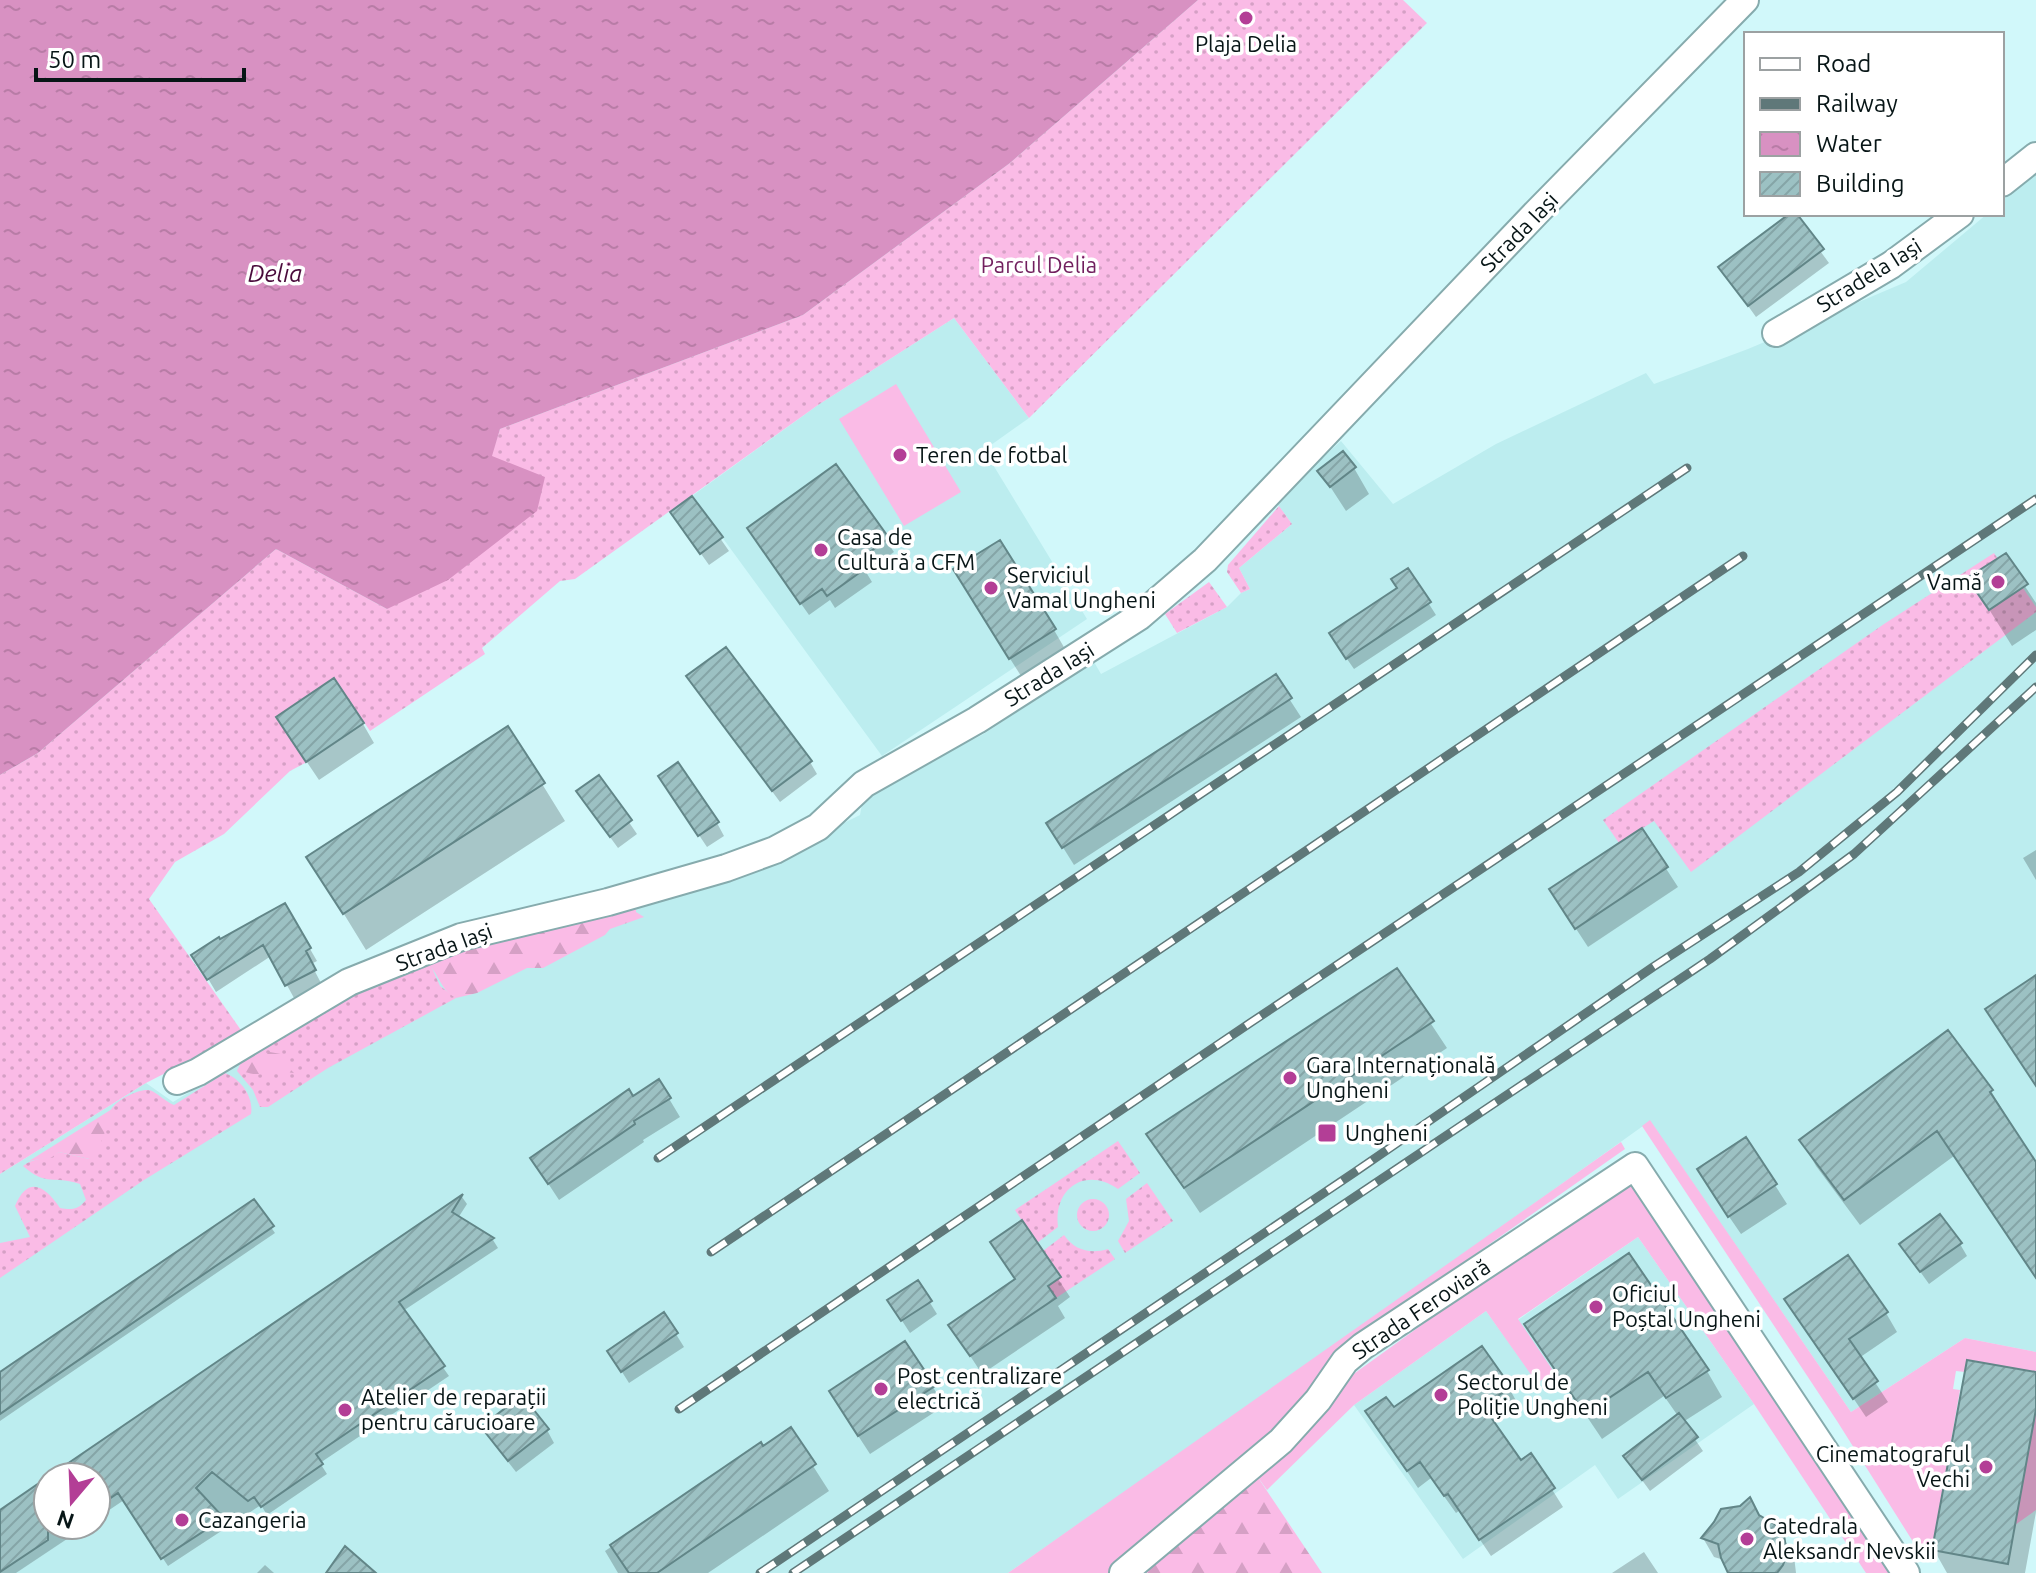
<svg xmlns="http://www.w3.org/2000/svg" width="2036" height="1573" font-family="Ubuntu,sans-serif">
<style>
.built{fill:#bcedef;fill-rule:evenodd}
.grass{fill:url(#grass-dots)}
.forest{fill:url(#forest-firs)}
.garden{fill:#fabbe6}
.water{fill:url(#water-ripples)}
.shadow{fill:#0003}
.building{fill:url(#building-hatch);stroke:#628688;stroke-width:2}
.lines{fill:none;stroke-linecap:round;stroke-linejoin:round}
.minor-casing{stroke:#86abad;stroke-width:30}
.minor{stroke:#fff;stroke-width:26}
.rail-casing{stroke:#5f7879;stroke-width:9}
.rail{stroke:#fff;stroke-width:6;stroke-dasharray:18;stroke-linecap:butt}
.poi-dot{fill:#b33e96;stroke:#fff;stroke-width:3}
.labels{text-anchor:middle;stroke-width:7;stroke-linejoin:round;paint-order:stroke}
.poi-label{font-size:22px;fill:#071516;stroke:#fff;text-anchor:start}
.street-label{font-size:22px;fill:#071516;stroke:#fff}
.park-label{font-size:22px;fill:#711f5e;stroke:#fff}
.water-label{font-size:24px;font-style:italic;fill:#490a3b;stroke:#fff}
</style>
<defs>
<pattern id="grass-dots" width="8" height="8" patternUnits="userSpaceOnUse" patternTransform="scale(2)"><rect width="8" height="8" fill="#fabbe6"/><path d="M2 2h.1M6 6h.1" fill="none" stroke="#d5a0c5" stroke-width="1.8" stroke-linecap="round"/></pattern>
<pattern id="forest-firs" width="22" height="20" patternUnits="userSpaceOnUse" patternTransform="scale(2)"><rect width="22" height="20" fill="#fabbe6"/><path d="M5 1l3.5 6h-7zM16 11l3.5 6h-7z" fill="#d5a0c5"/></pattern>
<pattern id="water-ripples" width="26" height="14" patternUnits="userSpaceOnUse" patternTransform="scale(2)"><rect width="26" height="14" fill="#d891c2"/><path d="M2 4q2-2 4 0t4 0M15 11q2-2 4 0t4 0" fill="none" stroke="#b87ca6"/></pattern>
<pattern id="building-hatch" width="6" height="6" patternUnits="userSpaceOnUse" patternTransform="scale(2)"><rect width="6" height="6" fill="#9cc1c3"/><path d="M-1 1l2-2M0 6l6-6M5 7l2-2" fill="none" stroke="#85a5a7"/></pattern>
</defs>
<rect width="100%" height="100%" fill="#d1f8fa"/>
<path class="built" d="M2036,173V1352L1965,1338L1851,1412L1650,1121L1317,1358L1008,1573H0V1174L146,1083L173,1102L384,974L724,882L860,815L864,794L982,735L1094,662L1101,674L1227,607L1241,593L1250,589L1239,568L1292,524L1275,501L1341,441L1393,504L1496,444L1646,373L1654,384L1748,349L1906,282L1987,214H2002V201ZM48,1477H96V1525H48Z
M954,318L1029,418L984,450L1087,619L882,756L692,496L818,405Z
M1638,1237L1754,1404L1618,1499L1595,1465L1463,1559L1354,1405L1486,1311L1538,1383L1518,1320Z"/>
<path class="grass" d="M1198,0H1403L1427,23L1029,418L954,318L818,405L575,579L560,581L482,648L485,654L370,731L334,678L276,717L307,762L290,771L224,834L175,862L149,899L243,1033L146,1083L0,1174V775L38,753L276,549L387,609L491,456L500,429L803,315L1010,163Z
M1279,506L1292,524L1239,568L1250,589L1241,593L1227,572L1228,565Z
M1994,553L1998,559L1968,579L1988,610L2023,588L2036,607V612L1691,872L1654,821L1619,843L1603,820L1884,624Z
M1209,582L1227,607L1177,633L1165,614Z
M428,959L440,986L456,998L328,1068L268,1107H260L253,1090L237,1071L243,1058L328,1003Z
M225,1073C241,1079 254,1097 251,1114L144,1180L0,1278V1243L30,1237L15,1206C28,1175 45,1186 60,1208C72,1210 78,1210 86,1200L80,1184C53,1175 47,1187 23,1166C33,1157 48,1160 59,1152L89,1159C106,1142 102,1126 112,1108C118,1099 143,1086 152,1091C160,1095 166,1102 174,1105Z
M1118,1141L1140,1173L1118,1189C1086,1166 1053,1188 1058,1227L1037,1243L1015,1210Z
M1147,1183L1173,1221L1125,1253L1118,1241L1129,1221L1126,1199Z
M1077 1215a16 16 0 1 1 32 0a16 16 0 1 1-32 0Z
M1064,1235C1075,1251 1091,1254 1108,1249L1115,1259L1056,1298L1048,1286L1061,1277L1043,1251Z"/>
<path class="forest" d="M636,907V912L644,917L610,929L605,935L543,968H527L477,993L456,998C442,991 440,978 431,967L423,964L465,944Z
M270,1052L286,1055L288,1067L294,1073C277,1070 262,1078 245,1072L243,1068L246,1060Z
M112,1109L111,1117L94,1160L59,1152L52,1157L29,1161Z
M1257,1476L1322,1573H1137Z"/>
<path class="garden" d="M896,384L961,492L904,526L839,419Z
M1650,1120L1851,1412L1965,1338L2036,1352V1372L1968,1360L1965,1372L1956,1371L1953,1389L1960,1390L1932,1550L1922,1556L1837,1421L1642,1126Z
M1621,1142L1625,1149L1347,1344L1285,1425L1108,1573H1008Z
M1632,1184L1893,1573H1866L1754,1404L1638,1237L1518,1319L1554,1372L1537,1383L1486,1311L1354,1405L1267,1490L1257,1476L1355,1373L1455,1301Z
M2036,1409V1510L2015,1525Z"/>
<path class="water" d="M0,0H1198L1010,163L803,315L500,429L492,456L545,477L537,511L448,580L387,609L276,549L38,753L0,775Z"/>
<path class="shadow" d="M1793,214L1829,263L1756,317L1721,268Z
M836,467L894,552L866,572L872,582L835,608L830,600L809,615L756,540Z
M1354,468L1369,494L1346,511L1320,471Z
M692,498L729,551L709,565L672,513Z
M2005,556L2036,603V630L2012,646L1970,579Z
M1408,571L1436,615L1354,669L1338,646L1399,589Z
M966,589L1054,630L1065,649L1021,676Z
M1275,677L1301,717L1074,865L1059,841Z
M696,689L810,762L817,774L780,802Z
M363,724L374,743L319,780L290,737Z
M508,729L565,821L366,950L309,857Z
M598,777L637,834L618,848L586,804Z
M668,789L717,823L724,836L707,847Z
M1641,830L1678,887L1588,947L1563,909Z
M2036,850V880L2023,858Z
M285,906L317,961L311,964L321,983L294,998L271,956L216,992L194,955Z
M1396,971L1447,1048L1200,1213L1148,1135Z
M1948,1033L1991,1091L2036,1165V1279L1954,1156L1860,1225L1816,1166L1802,1141Z
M659,1082L680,1117L643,1140L644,1142L559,1200L532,1159Z
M1746,1140L1787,1204L1741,1234L1710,1189Z
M462,1197L467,1204L458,1218L493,1240L498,1248L403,1311L449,1376L320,1463L327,1474L267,1515L261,1505L168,1566L124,1500L96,1519V1477H50Z
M253,1202L275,1233L0,1421V1374Z
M1021,1223L1070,1297L1058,1306L1065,1318L982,1374L950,1325L1016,1281L992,1243Z
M1960,1244L1967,1256L1929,1284L1909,1256Z
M917,1282L937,1314L910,1333L897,1313Z
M1787,1300L1886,1313L1897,1332L1859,1358L1888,1402L1866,1417Z
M664,1315L684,1347L629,1383L617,1364Z
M1542,1350L1707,1371L1722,1397L1683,1422L1703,1451L1650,1491L1625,1457L1678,1416L1664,1396L1602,1439Z
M2036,1374V1512L2025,1573H1947L1934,1550Z
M933,1387L944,1406L870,1454L842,1411Z
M1509,1388L1519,1406L1493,1424L1520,1463L1531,1456L1563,1507L1491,1556L1460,1510L1456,1513L1431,1478L1418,1488L1368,1412L1393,1410Z
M547,1430L554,1443L516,1472L491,1440Z
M790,1430L829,1491L708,1573H618L605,1551L760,1445L763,1449Z
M48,1478V1525H88L16,1573H0V1511Z
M1759,1517L1782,1536L1794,1556L1796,1573H1730L1724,1560L1714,1557L1703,1538Z
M1644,1552L1658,1573H1612Z
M265,1565L274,1573H257Z"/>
<path class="building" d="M1789,214H1797L1824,249L1748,306L1718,267Z
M1343,451L1356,467L1330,487L1317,471Z
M836,464L889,538L860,559L866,568L827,596L822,589L800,604L747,528Z
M692,496L723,537L700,554L670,512Z
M1000,540L1056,629L1009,659L953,569Z
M2006,553L2028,584L1989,610L1967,578Z
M1408,568L1431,602L1346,659L1329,633L1397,588L1391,579Z
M726,647L812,761L772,791L686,676Z
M1276,674L1292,698L1062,848L1046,823Z
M334,678L364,723L306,762L276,717Z
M508,726L545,783L343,914L306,857Z
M678,762L719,822L698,836L658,776Z
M599,775L632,820L610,837L576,791Z
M1642,828L1668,867L1575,929L1549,889Z
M285,903L311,948L306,951L316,970L285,986L263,945L207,980L191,955L219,937L220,939Z
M1397,968L1434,1021L1184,1188L1146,1134Z
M2036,975V1086L1985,1009Z
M1948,1030L1993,1090L1990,1092L2036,1162V1278L1937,1131L1844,1200L1799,1140Z
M659,1079L671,1098L634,1121L635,1124L548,1184L530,1158L629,1089L633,1096Z
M1746,1137L1777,1184L1728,1217L1697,1169Z
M463,1194L452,1212L494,1238L399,1302L445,1366L316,1454L323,1464L261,1507L254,1497L248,1501L212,1472L196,1488L224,1518L161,1559L118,1493L96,1508V1477H48Z
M254,1199L274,1226L0,1414V1372Z
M1940,1214L1962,1243L1920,1272L1899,1244Z
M1022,1220L1061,1277L1048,1286L1056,1298L970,1356L948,1325L1015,1279L990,1242Z
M1629,1253L1709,1370L1666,1398L1648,1372L1585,1414L1524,1324Z
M1848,1255L1888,1312L1849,1339L1878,1381L1853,1399L1784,1299Z
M918,1280L932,1301L901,1321L887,1300Z
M664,1312L678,1333L621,1372L607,1351Z
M905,1341L935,1386L858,1436L829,1391Z
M1482,1346L1511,1387L1483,1406L1521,1460L1531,1453L1555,1488L1479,1540L1448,1494L1444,1496L1420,1462L1407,1471L1365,1411L1386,1397L1394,1407Z
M1967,1360L2036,1372V1409L2008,1564L1932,1550Z
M522,1395L549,1429L508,1461L481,1427Z
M1679,1413L1698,1437L1642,1480L1623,1456Z
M791,1427L816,1464L657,1573H629L610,1545L761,1442L763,1446Z
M48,1477V1540L0,1572V1510Z
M1750,1497L1759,1515L1776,1525L1784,1535L1787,1554L1783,1565L1777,1573H1728L1721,1558L1718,1544L1701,1538L1714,1522L1721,1509L1740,1506Z
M345,1546L376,1573H326Z"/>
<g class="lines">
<g class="minor-casing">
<path id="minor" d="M2002,183L2036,156
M1776,333L1891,265L1960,214
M177,1081L198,1072L349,982L461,937L608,902L726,868L775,850L818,827L864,784L977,720L1140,616L1205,560L1537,212L1745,0
M1123,1573L1281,1441L1318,1400L1345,1361L1363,1346L1635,1166L1906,1573"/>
</g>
<use href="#minor" class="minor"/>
<g class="rail-casing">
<path id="rail" d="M658,1158L1687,468
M711,1252L1743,556
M679,1409L1250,1023L2036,499
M760,1573L1355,1172L1653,967L1799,872L1897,792L2036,655
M793,1573L1710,959L1854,854L2036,687"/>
</g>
<use href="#rail" class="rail"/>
</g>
<g class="poi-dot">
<circle cx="1246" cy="18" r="8"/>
<circle cx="900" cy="455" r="8"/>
<circle cx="821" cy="550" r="8"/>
<circle cx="1998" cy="582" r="8"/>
<circle cx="991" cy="588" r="8"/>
<circle cx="1290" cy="1078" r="8"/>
<rect x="1317" y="1123" width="20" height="20" rx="4"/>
<circle cx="1596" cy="1307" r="8"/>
<circle cx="881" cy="1389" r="8"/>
<circle cx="1441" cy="1395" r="8"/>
<circle cx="345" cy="1410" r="8"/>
<circle cx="1986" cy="1467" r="8"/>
<circle cx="182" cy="1520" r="8"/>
<circle cx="1747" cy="1539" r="8"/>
</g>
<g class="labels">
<g class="poi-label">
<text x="1246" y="52" text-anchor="middle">Plaja Delia</text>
<text x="916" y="463">Teren de fotbal</text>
<text x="837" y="545">Casa de<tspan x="837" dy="25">Cultură a CFM</tspan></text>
<text x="1007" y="583">Serviciul<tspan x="1007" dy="25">Vamal Ungheni</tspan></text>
<text x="1982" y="590" text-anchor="end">Vamă</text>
<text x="1306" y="1073">Gara Internațională<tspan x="1306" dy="25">Ungheni</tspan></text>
<text x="1345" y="1141">Ungheni</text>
<text x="1612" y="1302">Oficiul<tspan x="1612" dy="25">Poștal Ungheni</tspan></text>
<text x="897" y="1384">Post centralizare<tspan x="897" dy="25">electrică</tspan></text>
<text x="1457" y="1390">Sectorul de<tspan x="1457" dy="25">Poliție Ungheni</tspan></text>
<text x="361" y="1405">Atelier de reparații<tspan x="361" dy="25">pentru cărucioare</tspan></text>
<text x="1970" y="1462" text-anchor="end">Cinematograful<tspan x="1970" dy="25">Vechi</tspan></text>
<text x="198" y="1528">Cazangeria</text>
<text x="1763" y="1534">Catedrala<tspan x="1763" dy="25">Aleksandr Nevskii</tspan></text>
</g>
<g class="street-label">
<text transform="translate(1519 232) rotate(-46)" y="8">Strada Iași</text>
<text transform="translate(1869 275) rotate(-32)" y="8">Stradela Iași</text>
<text transform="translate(1049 674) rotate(-32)" y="8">Strada Iași</text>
<text transform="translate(444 947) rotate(-20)" y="8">Strada Iași</text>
<text transform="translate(1421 1309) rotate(-34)" y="8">Strada Feroviară</text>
</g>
<g class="park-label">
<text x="1039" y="273">Parcul Delia</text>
</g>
<g class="water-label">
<text x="275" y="282">Delia</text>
</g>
</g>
<rect x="1744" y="32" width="260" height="184" fill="#ffffff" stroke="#9ca1a2" stroke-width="2"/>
<rect x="1760" y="58" width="40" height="12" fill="#ffffff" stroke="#9ca1a2" stroke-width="2"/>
<text x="1816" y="72" font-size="24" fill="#071516">Road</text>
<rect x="1760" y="98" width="40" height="12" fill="#5f7879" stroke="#9ca1a2" stroke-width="2"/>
<text x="1816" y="112" font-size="24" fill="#071516">Railway</text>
<rect x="1760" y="132" width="40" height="24" fill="url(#water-ripples)" stroke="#9ca1a2" stroke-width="2"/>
<text x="1816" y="152" font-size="24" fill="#071516">Water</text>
<rect x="1760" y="172" width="40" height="24" fill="url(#building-hatch)" stroke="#9ca1a2" stroke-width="2"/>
<text x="1816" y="192" font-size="24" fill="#071516">Building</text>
<g transform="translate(72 1501) rotate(199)"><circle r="38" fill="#ffffff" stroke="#9ca1a2" stroke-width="2"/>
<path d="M0-6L14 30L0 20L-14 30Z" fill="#b33e96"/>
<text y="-12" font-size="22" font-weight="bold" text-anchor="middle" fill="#071516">N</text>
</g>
<path d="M36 68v12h208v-12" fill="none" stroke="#071516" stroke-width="4"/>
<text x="48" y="68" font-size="24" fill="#071516" stroke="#ffffff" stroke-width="6" paint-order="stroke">50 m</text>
</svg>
